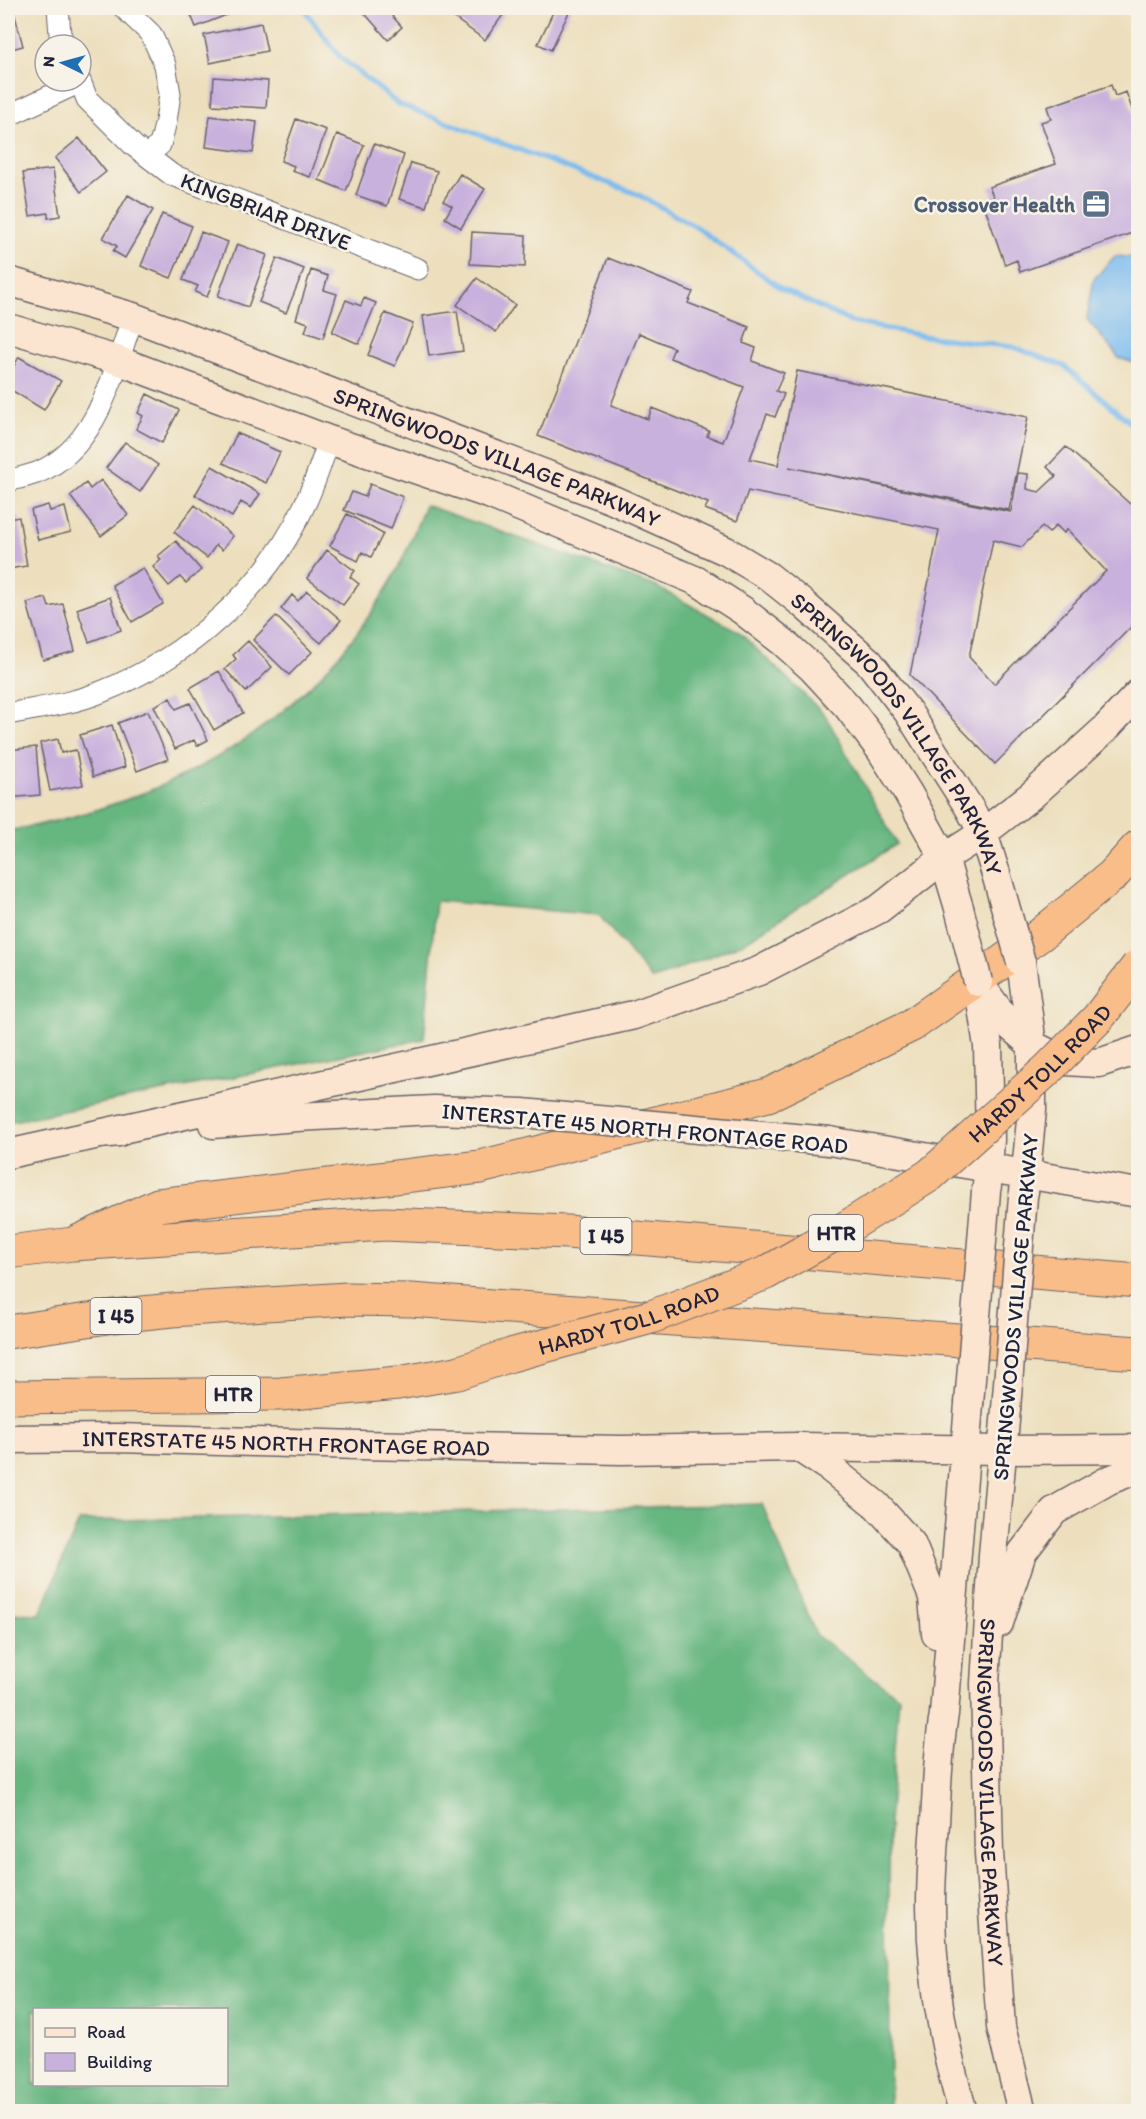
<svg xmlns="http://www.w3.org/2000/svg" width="1146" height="2119" font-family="Itim,sans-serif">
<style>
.forest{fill:#66b680;stroke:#446c5e;stroke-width:1.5;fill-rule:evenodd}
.water{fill:#7abbef;stroke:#4e6e95;stroke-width:1.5}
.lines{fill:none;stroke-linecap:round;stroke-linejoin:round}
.stream{stroke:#7abbef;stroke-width:5}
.building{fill:#c9b1dd;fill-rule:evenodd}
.street-casing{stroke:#696468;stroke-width:23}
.secondary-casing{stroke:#696468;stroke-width:31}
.highway-casing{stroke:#696468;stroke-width:35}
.street{stroke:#fff;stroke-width:21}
.secondary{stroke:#fce5d0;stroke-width:28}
.highway{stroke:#f8bd89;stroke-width:33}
.secondary-bridge-casing{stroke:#696468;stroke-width:31;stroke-linecap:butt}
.highway-bridge-casing{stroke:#696468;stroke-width:35;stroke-linecap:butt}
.secondary-bridge{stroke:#fce5d0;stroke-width:28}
.highway-bridge{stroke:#f8bd89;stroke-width:33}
.labels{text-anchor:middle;stroke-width:5;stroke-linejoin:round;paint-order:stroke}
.shield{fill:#f7f3e8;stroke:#62616f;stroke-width:1.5}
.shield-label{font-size:21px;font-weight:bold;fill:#22223b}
.service-label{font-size:22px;font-weight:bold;fill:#4e5e75;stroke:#f7f3e8;text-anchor:end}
.street-label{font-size:22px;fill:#22223b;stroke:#f7f3e8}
</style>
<rect width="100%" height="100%" fill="#f7f3e8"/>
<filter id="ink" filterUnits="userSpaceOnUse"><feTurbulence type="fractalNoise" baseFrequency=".0167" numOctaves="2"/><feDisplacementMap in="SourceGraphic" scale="12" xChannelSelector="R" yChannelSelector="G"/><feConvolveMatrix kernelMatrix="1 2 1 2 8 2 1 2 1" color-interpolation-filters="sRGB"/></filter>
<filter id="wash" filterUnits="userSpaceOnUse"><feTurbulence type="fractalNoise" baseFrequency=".008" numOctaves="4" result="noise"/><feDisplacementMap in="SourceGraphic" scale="24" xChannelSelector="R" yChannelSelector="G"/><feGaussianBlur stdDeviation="1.35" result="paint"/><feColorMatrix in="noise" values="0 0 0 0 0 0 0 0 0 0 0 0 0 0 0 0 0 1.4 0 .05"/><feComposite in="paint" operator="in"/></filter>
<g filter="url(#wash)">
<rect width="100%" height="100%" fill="#eddfbd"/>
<path class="forest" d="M425,505L655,586L738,631L825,715L897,844L743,943L652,980L599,915L436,901L424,1039L8,1122V831C166,803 303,730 387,588C403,562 414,533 425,505Z
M762,1504L816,1635L899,1697L889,1823L890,2106L893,2111H8V1613L40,1614L79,1521ZM34,2010H226V2084H34Z"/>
<path class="water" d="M1115,256L1138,258V364L1119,358L1087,319L1094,279Z"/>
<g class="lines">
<path class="stream" d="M303,8L340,57L398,104L637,194L696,227L782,289L851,322L924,336L1013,347L1064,366L1138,429"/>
</g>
<g id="blocks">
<path class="building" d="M8,8H13L23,46L8,50Z
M188,8H244L196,27Z
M360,8H385L402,27L388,40Z
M440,8H508L485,40Z
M555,8H571L551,50L538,44Z
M261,23L267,51L210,63L204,35Z
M214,77L268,81L266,108L212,105Z
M1111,85L1115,96L1126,92L1138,126V231L1020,272L1017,260L1005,265L983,202L994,198L989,187L1056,164L1041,122L1051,119L1047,107Z
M210,116L257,122L253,153L206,147Z
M296,119L326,130L310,177L292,171L294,166L281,161Z
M337,134L364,145L346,191L319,180Z
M79,138L106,172L81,192L55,158Z
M374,144L404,155L387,206L356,195Z
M411,163L437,171L426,207L399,199Z
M53,169L60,216L48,218V213L30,216L23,173Z
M460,174L485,189L461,228L445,218L452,206L443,201Z
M128,195L153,210L125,258L113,251L117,246L103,238Z
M162,214L192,226L171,278L141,266Z
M201,232L228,242L207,297L195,292L198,286L183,280Z
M472,232L526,235L525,267L470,264Z
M237,244L267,255L248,307L218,296Z
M277,258L304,269L286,313L259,302Z
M608,258L693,292L688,303L749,327L743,343L756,348L752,361L784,373L776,391L784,394L775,417L767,414L750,459L778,465L797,371L1028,417L1009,510L789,467L1011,512L1018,473L1028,474L1027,489L1039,492L1056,476L1047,467L1066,447L1138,511V620L995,764L910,675L939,530L748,491L737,521L705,509L708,503L538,436ZM639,333L674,348L670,358L744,387L723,442L707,436L709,431L652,408L648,419L611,405ZM1056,525L1064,533L1067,529L1106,571L994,684L969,657L993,540L1022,547L1042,527L1049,533Z
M311,270L328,276L324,290L337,294L323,338L305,332L308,323L296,319Z
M477,278L515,305L496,332L457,305Z
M364,298L376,303L359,344L332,332L346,300L361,306Z
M457,311L463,351L429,356L423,316Z
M385,313L413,324L395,366L368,355Z
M19,357L61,381L44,410L8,388V377Z
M147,394L179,410L162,443L136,429L143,416L138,413Z
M237,433L280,452L266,483L223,463Z
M125,442L158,465L140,492L106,468Z
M212,466L260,494L251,508L241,502L232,517L195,495Z
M101,480L128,515L101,536L70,496L86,483L90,489Z
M370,484L403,497L391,529L344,510L352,492L365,497Z
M48,505L50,511L65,507L71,532L38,540L31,510Z
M195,505L233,536L222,550L216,545L207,558L174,532Z
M347,514L383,534L371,557L362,552L358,561L330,546Z
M19,517L27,566L8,569V519Z
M176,541L201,570L186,583L180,577L169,586L153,567L161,560L158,556Z
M327,550L355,571L350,577L359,584L343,605L307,578Z
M143,568L163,604L132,622L112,585Z
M307,591L341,620L321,643L281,609L292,595L298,601Z
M110,597L121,630L89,642L77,609Z
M46,598L49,607L63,604L75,651L43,660L27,603Z
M276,616L312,652L289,675L253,640Z
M248,641L272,667L246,692L225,669L236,659L233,655Z
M219,671L243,713L214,730L190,688Z
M170,698L176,709L190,703L208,740L197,746L194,740L175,749L154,706Z
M148,711L168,759L137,771L118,723Z
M112,725L125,767L93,777L80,735Z
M58,739L61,753L76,750L83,785L50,791L40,743Z
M36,747L40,795L8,798V750Z"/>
</g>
</g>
<g filter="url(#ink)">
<use href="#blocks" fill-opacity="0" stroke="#696468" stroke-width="1.5"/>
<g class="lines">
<g class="street-casing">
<path id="street" d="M58,8L60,34L65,45
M124,8L151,34L165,65L170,94L166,121L160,145L146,155
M80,81L87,99L134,146L172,175L418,269
M16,112L80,82
M8,481C18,478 29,476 39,472C99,446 113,372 133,317
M8,714C38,708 72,704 101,692C186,659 267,588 305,504C315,483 322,461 329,440"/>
</g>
<g class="secondary-casing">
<g id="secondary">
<path id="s1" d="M8,281L133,317L613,500L726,551L768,576L803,604L869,662L908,712L970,809L983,833L996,874"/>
<path d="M8,328L117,360L329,440L489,494L697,581L742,610L783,642L812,668L848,707L880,749L908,793L944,858L959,908"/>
<path d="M1021,962L1032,1045V1110L1024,1192"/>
<path d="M978,982L988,1046L990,1139L987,1186"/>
<path d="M981,986L1010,1026L1032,1045L1065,1061L1099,1063L1138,1050"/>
<path d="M213,1124L296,1117L434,1110L522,1113"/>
<path d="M99,1134L634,1015L759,971L879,909L944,858L983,833L1032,795L1104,730L1138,694"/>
<path d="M829,1141L1138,1193"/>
<path d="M8,1154L99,1134L119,1132"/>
<path id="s2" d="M1006,1409L993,1555L985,1683L989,1853L1001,2027L1022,2112"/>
<path id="s3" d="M8,1439L118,1438L359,1445L621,1450L798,1447L1002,1450L1138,1449"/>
<path d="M798,1447L830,1468L876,1505L911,1543L933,1597L936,1634"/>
<path d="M999,1623L1022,1553L1054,1511L1109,1480L1138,1469"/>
<path d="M963,2112C943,2045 931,1974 931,1905C931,1878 933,1850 935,1823C937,1787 938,1750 944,1714L969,1404"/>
</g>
</g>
<g class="highway-casing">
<path id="highway" d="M73,1244L158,1205L480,1167L768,1095L912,1025L1040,935L1113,875L1138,847
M8,1252L73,1244L385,1224L567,1232L1138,1281
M8,1332L114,1316L172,1310L347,1299L411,1300L1138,1353
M8,1397L281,1394L398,1383L457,1373"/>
</g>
<use href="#street" class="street"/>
<use href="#secondary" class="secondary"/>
<use href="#highway" class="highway"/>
<g class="secondary-bridge-casing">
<path id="secondary-bridge" d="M996,874L1021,962
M959,908L978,982
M522,1113L829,1141
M969,1404L986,1191
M1006,1409L1023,1197"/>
</g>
<g class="highway-bridge-casing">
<g id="highway-bridge">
<path id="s4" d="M457,1373L511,1355L651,1317L766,1273L844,1229L930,1175L1048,1069L1098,1018L1138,966"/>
</g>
</g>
<use href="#secondary-bridge" class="secondary-bridge"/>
<use href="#highway-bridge" class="highway-bridge"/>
</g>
</g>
<defs>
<g id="office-square" transform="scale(1.5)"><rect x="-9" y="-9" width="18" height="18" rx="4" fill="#5c6f8a" stroke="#f7f3e8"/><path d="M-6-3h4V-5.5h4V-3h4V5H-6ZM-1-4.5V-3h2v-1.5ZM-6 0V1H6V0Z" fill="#fff"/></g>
</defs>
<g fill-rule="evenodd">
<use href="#office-square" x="1096" y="204"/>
</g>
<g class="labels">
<g class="shield">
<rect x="809" y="1215" width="54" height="36" rx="4.5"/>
<rect x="580.5" y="1218" width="51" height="36" rx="4.5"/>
<rect x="90.5" y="1298" width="51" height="36" rx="4.5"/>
<rect x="206" y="1376" width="54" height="36" rx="4.5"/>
</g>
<g class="shield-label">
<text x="836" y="1240">HTR</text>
<text x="606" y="1243">I 45</text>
<text x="116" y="1323">I 45</text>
<text x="233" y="1401">HTR</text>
</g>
<g class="service-label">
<text x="1075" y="212">Crossover Health</text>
</g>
<g class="street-label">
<text transform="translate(266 211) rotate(21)" y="8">KINGBRIAR DRIVE</text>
<text dy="8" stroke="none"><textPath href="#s1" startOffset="520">SPRINGWOODS VILLAGE PARKWAY</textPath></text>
<text dy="8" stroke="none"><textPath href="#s1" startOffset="1024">SPRINGWOODS VILLAGE PARKWAY</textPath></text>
<text dy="8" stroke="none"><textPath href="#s4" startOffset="666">HARDY TOLL ROAD</textPath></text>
<text transform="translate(645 1128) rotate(5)" y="8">INTERSTATE 45 NORTH FRONTAGE ROAD</text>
<text transform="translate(1015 1307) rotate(-85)" y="8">SPRINGWOODS VILLAGE PARKWAY</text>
<text dy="8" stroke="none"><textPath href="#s4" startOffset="180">HARDY TOLL ROAD</textPath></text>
<text dy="8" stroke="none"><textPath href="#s3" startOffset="278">INTERSTATE 45 NORTH FRONTAGE ROAD</textPath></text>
<text dy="8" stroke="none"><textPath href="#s2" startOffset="384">SPRINGWOODS VILLAGE PARKWAY</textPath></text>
</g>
</g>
<rect width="1146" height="2119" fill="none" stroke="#f7f3e8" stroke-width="30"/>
<rect x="33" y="2008" width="195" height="78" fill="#f7f3e8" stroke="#a29fa3" stroke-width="1.5"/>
<rect x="45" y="2028" width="30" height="9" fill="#fce5d0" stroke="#a29fa3" stroke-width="1.5"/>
<text x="87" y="2038" font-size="18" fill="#22223b">Road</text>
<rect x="45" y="2053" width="30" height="18" fill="#c9b1dd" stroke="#a29fa3" stroke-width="1.5"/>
<text x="87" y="2068" font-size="18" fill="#22223b">Building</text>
<g transform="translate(63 63) rotate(275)"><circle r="28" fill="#f7f3e8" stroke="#a29fa3" stroke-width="1.5"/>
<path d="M0-4.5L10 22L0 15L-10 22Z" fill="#1f6fb2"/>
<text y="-9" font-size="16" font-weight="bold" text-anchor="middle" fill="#22223b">N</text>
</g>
</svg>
